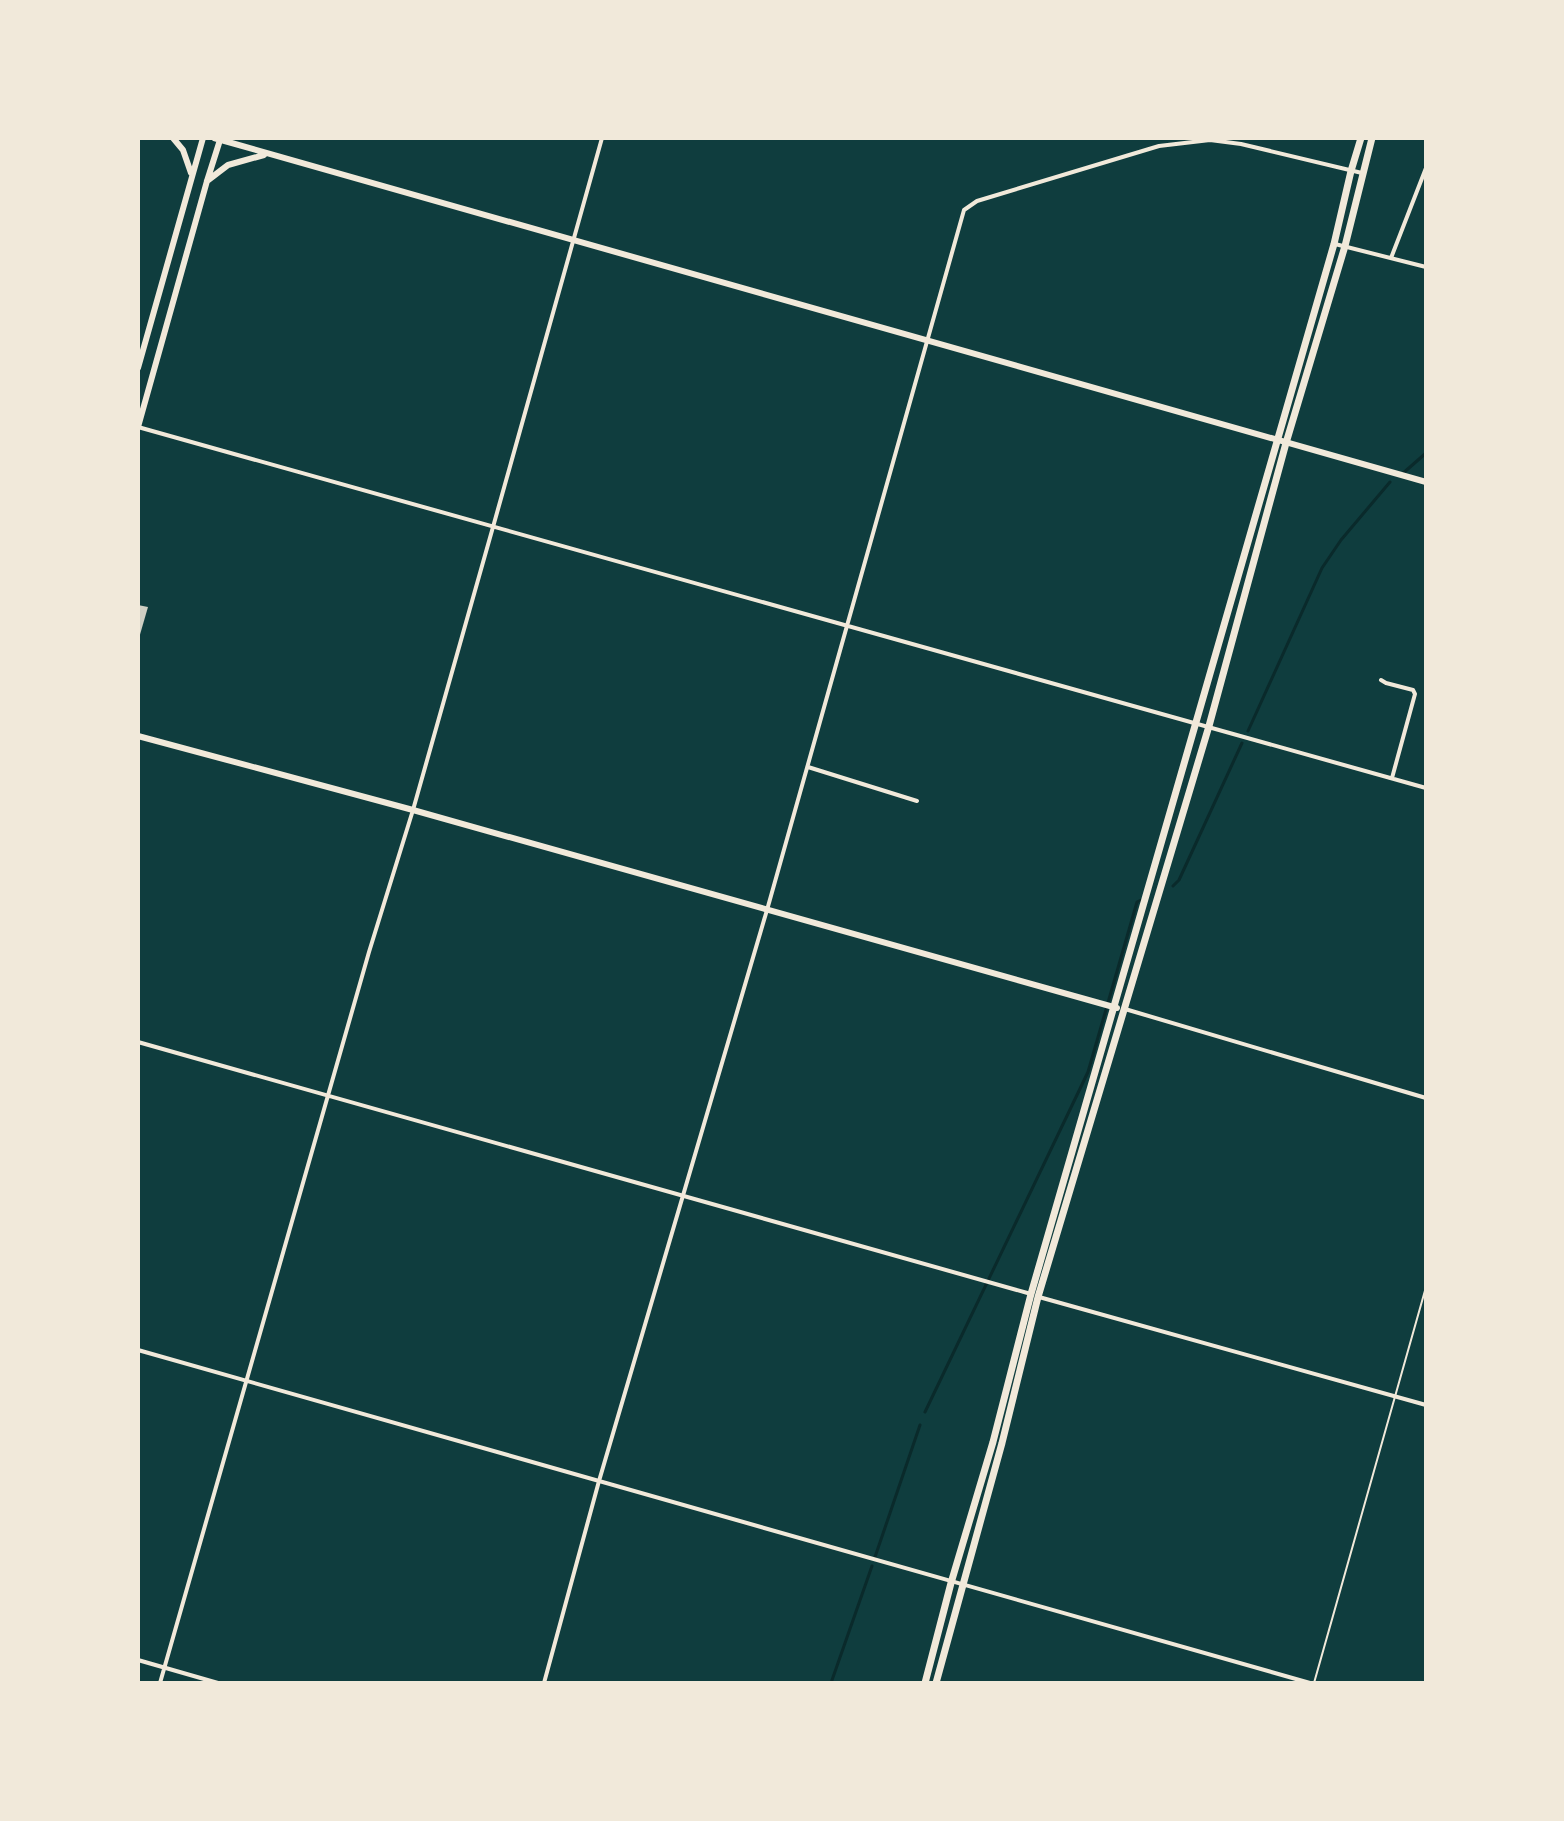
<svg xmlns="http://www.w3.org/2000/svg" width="1564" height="1821" font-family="'DM Sans',sans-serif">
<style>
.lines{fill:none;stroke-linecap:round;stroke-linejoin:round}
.stream{stroke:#0a2a2b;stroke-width:3}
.building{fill:#cfcfc3}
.service{stroke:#f1e9da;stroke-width:2}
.minor{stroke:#f1e9da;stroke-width:4}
.tertiary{stroke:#f1e9da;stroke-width:6}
.primary{stroke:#f1e9da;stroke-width:7}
</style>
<rect width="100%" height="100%" fill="#0f3d3e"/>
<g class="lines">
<path class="stream" d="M1401,475L1426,453
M1248,731L1322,568L1341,540L1390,482
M1173,886L1179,880L1242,743
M925,1412L1088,1072L1137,902L1141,900
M875,1557L920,1425
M831,1683L872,1566"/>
</g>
<path class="building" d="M138,605L148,607L139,638H138Z"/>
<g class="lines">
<path class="service" d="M1314,1683L1426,1287"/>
<path class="minor" d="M1335,244L1426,267
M1391,258L1426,168
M138,427L1426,788
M1381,680L1386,683L1413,690L1415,694L1392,778
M808,767L917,801
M1125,1009L1426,1098
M138,1042L1031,1294
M1039,1297L1426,1405
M138,1350L1310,1683
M138,1660L218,1683
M160,1683L369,952L413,810L493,527L602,138
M544,1683L599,1481L767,910L964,210L977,201L1159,146L1210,140L1241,144L1362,173"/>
<path class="tertiary" d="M173,138L183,150L191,173
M214,138L1426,482
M207,181L228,165L264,155
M138,368L203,138
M138,427L207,181L220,140
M138,736L413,810L1117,1008"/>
<path class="primary" d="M925,1683L951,1583L993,1442L1031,1294L1334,244L1351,171L1361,138
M936,1683L1002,1443L1038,1297L1209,726L1286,443L1345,246L1372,138"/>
</g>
<rect width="1564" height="1821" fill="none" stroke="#f1e9da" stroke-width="280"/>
</svg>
